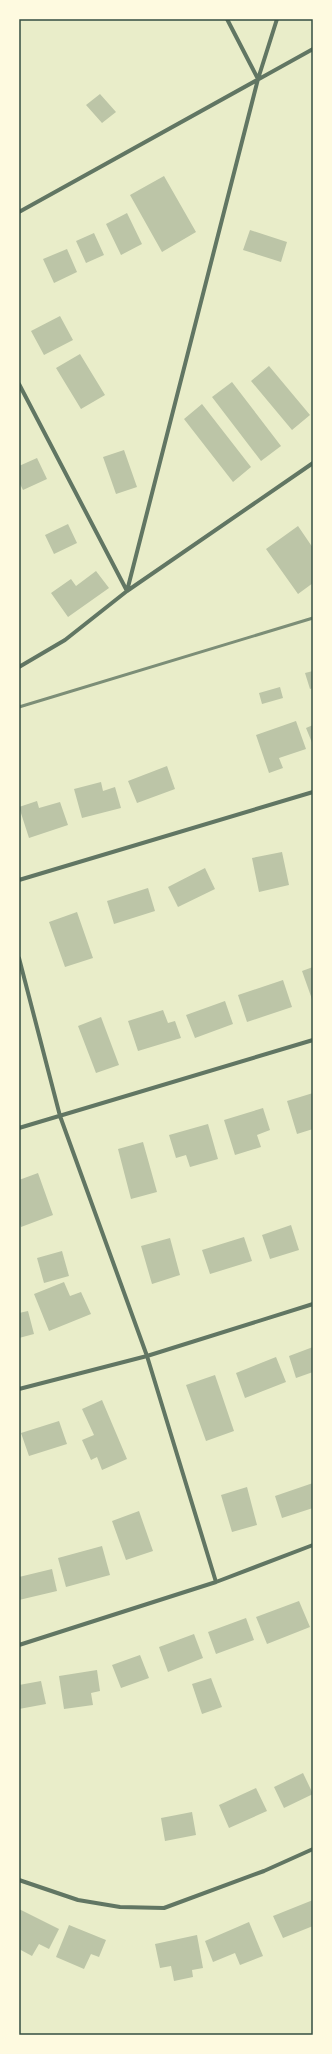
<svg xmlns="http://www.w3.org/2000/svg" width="332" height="2054" font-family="'Space Grotesk',sans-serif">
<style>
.building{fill:#bcc5a7}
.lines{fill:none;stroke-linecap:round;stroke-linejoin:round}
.minor{stroke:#617663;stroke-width:4}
.rail{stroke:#7c8e77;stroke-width:3}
.neatline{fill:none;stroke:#344e41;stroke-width:1.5}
</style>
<rect width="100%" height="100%" fill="#e9edc9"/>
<path class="building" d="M100,94L116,112L102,123L86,105Z
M164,176L196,232L162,252L130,195Z
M127,213L142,244L121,255L106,224Z
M250,230L287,242L281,262L243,250Z
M94,233L104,255L86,263L76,241Z
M67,249L77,272L54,283L43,259Z
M60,316L73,340L44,355L31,331Z
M80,354L105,395L81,409L56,368Z
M269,366L310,415L292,430L251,381Z
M232,382L281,446L261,461L212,397Z
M202,404L251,467L233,482L184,419Z
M124,450L137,487L116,494L103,457Z
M37,458L47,479L23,490L19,482V466Z
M68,524L77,543L54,554L45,535Z
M298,526L313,548V583L298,594L266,549Z
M96,571L109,588L68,617L51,593L71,579L76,586Z
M313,671V688L310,689L305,673Z
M280,687L283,698L262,704L259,693Z
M296,721L306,749L279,758L283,768L269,773L256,735Z
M313,725V745L306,728Z
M167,766L175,789L137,803L128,781Z
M101,782L103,791L115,787L121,808L82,818L74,789Z
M37,801L39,808L60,802L68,825L29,838L19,807Z
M282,852L289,885L259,892L252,858Z
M205,868L215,889L178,907L168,887Z
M148,888L155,911L114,924L107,901Z
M77,912L93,958L65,967L49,922Z
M313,967V1002L302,971Z
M283,980L292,1007L247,1022L238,995Z
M225,1001L233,1024L195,1038L186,1015Z
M163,1010L168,1023L175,1021L181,1038L138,1051L128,1021Z
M101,1017L119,1065L96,1073L78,1026Z
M313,1093V1129L297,1134L287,1101Z
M263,1108L270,1130L257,1135L261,1147L235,1155L224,1120Z
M208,1124L218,1159L190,1167L186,1155L176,1158L169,1135Z
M143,1142L157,1192L131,1199L118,1149Z
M38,1173L53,1215L21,1227L19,1221V1180Z
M291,1225L299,1250L270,1259L262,1235Z
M244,1237L252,1261L210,1274L202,1250Z
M170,1238L180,1275L152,1284L141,1246Z
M62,1251L69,1276L44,1283L37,1258Z
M64,1282L70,1296L81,1292L91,1314L49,1331L34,1294Z
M28,1311L34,1334L19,1338V1313Z
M313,1347V1372L296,1378L289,1356Z
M276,1357L286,1382L245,1398L236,1373Z
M215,1375L234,1431L206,1441L186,1385Z
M102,1400L127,1459L102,1470L97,1457L91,1460L82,1440L94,1435L82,1409Z
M59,1421L67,1444L29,1456L21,1433Z
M313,1483V1508L282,1518L275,1496Z
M247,1487L257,1525L232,1532L221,1495Z
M139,1511L153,1551L126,1560L112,1521Z
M102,1546L110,1575L66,1587L58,1558Z
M52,1569L57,1591L19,1600V1577Z
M299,1601L310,1627L267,1644L256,1617Z
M246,1618L254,1640L216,1654L208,1632Z
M194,1634L203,1658L168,1672L159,1647Z
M140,1655L149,1678L121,1688L112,1665Z
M97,1670L100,1691L91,1693L93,1705L64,1709L59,1676Z
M211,1678L222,1707L202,1714L192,1684Z
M41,1681L46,1704L19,1709V1685Z
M303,1773L313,1794L284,1808L274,1787Z
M256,1788L267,1811L229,1828L219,1805Z
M192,1812L196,1835L165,1841L161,1818Z
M313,1900V1926L283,1938L273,1916Z
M19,1909L59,1929L49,1949L39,1944L32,1956L19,1949Z
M249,1922L263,1956L240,1965L235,1953L213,1962L205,1941Z
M69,1925L106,1940L99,1957L91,1954L84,1969L56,1957Z
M197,1935L203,1968L192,1970L193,1977L174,1981L171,1966L160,1968L155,1944Z"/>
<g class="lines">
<path class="minor" d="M227,19L258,79
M19,212L313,49
M19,384L127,591
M127,591L258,79L277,19
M19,667L65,640L127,591L313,463
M19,880L313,792
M19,958L60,1116L147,1356L216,1582
M19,1128L313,1040
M19,1389L147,1356L313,1304
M19,1645L216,1582L313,1545
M19,1880L78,1900L120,1907L164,1908L264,1871L313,1849"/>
<path class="rail" d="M19,707L313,618"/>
</g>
<rect width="332" height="2054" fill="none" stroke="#fefae0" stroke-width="40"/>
<rect x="20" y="20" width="292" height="2014" class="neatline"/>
</svg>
